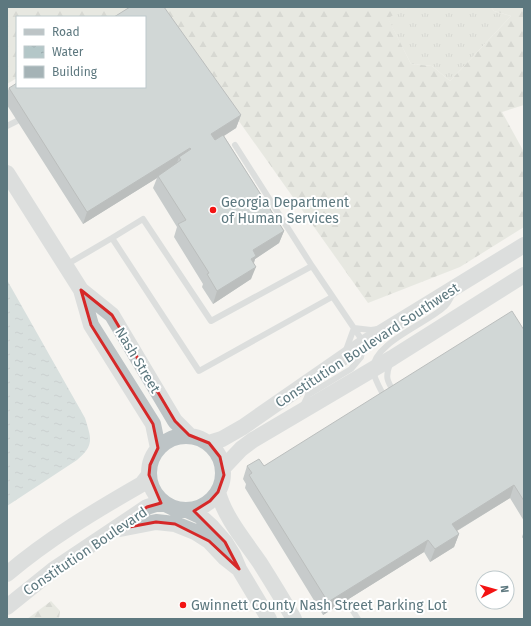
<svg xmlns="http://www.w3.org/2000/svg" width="531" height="626" font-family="'Fira Sans',sans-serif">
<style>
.grass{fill:url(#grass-tufts)}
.forest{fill:url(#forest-firs)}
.water{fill:url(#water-ripples)}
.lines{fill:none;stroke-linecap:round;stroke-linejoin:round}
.service{stroke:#bdc4c6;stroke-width:6}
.tertiary{stroke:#bdc4c6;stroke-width:16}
.wall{fill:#8e9a9d}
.shaded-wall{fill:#747d7f}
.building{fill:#a5b3b6;stroke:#747d7f}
.marked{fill:none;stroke:#d62828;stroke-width:3;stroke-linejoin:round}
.poi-dot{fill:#f31313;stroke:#fff;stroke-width:1.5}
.labels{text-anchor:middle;stroke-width:4;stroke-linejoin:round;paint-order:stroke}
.poi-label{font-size:14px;fill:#5d787f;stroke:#fff;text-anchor:start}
.street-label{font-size:14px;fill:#5d787f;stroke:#fff}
</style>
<defs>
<pattern id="grass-tufts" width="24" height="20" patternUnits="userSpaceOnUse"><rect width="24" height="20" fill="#d6dacf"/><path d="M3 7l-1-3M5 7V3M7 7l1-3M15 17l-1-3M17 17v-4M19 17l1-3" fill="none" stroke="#b1b6ad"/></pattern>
<pattern id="forest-firs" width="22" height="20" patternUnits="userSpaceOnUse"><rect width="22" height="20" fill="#d6dacf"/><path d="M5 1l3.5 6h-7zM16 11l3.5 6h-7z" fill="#b1b6ad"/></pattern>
<pattern id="water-ripples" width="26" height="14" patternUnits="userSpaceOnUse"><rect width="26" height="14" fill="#b4c7c8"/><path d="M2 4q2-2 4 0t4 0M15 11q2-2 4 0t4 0" fill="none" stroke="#96a6a8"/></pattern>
</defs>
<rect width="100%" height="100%" fill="#f5f4f0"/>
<path class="grass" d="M409,7H491L494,11L511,16L450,81L432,66L411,64L387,17Z"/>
<path class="forest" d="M7,7H138L121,17H17V78L7,84Z
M158,7H409L388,18L411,64L432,66L450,81L511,16L494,11L491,7H524V105L502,112L524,152V227L460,267L368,303Z
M51,601L60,611L59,619H27Z"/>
<path class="water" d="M7,280L85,418C91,438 95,445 77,460L7,506Z"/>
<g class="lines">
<path class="service" d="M7,126L17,121
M235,145L312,266
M112,238L143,219L211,321L312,266L364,343L361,357L351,369L308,395L303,406
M66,265L112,238L199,371L332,297
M346,350L354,328L371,330L378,329
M390,364C385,377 387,381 394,392
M385,398C381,390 374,379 373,370C371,344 428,323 444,307C448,304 450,298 453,294
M346,600L358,619"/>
<path class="tertiary" d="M7,173L81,290L91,325L153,424L158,448
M81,290L112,315L175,421L189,435
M149 473a37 37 0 1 1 74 0a37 37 0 1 1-74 0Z
M209,443L222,439L243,427L364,343L524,245
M223,468L241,449L253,440L392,358L524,275
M218,492C225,518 245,541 260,563C272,582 283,600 294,619
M187,510L200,516L212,527L225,542L233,555L239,569L269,619
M120,529L156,522L175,524L195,532L209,541L225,558L239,569
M7,574C48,539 95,511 142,484L149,475
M7,607L53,570L147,507L156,504H166"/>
</g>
<path class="wall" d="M9,88L241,115L236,128L224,136L284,231L279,243L255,259L254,263L251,279L213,304L202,287L203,284L174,237L177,227L153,188L157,178L83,224L7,105V93Z
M524,330V521L510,498L457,531L459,534L454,547L430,562L424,552L323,615L245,488L246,484L243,479L247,466H264Z
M524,531V540L522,537Z"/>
<path class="shaded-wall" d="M241,115L236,128L206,147L211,134Z
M190,148L185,160H181L179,157L176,166L158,176L157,178L83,224L87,212Z
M284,231L279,243L255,259L252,268L246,272L253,250Z
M256,267L251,279L213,304L217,291Z
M514,485L510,498L448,536L452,524Z
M459,534L454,547L430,562L435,549Z
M428,540L424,552L323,615L328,602Z"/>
<path class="building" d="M130,7H164L241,115L211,134L215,140L223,135L284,231L253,250L256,256L251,259L256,267L217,291L207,274L209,273L178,224L186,220L158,176L181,160L179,157L191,149L190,148L87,212L9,88L17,83V87H145V17H114Z
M512,311L524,330V501L514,485L452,524L459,534L435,549L428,540L328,602L249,475L252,473L247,466L259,459L264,466Z"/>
<path d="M0 0H531V626H0ZM81,290L112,315L175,421L189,435L209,443L220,457L224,475L218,492L210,501L194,511L225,542L239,569L209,541L175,524L156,522L113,530L147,507L161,503L149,475L150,465L158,448L153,424L91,325Z" fill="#f5f4f0" fill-opacity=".55" fill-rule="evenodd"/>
<path class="marked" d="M81,290L112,315L175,421L189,435L209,443L220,457L224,475L218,492L210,501L194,511L225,542L239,569L209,541L175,524L156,522L113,530L147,507L161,503L149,475L150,465L158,448L153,424L91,325Z"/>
<g class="poi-dot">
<circle cx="213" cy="210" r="4"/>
<circle cx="183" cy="605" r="4"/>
</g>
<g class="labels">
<g class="poi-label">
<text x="221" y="207">Georgia Department<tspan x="221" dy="16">of Human Services</tspan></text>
<text x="191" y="610">Gwinnett County Nash Street Parking Lot</text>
</g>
<g class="street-label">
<text transform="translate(367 345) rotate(-33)" y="5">Constitution Boulevard Southwest</text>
<text transform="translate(138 360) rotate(59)" y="5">Nash Street</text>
<text transform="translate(85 551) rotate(-34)" y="5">Constitution Boulevard</text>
</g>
</g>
<rect width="531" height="626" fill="none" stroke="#5d787f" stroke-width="16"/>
<rect x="16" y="16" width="130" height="72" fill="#ffffff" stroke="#bec9cc"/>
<rect x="24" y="29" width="20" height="6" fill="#bdc4c6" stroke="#bec9cc"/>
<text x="52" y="36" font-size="12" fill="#5d787f">Road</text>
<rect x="24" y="46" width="20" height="12" fill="url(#water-ripples)" stroke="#bec9cc"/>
<text x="52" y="56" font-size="12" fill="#5d787f">Water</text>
<rect x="24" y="66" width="20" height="12" fill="#a5b3b6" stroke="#bec9cc"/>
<text x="52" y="76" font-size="12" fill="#5d787f">Building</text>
<g transform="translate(495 590) rotate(84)"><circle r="19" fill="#ffffff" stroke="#bec9cc"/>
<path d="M0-3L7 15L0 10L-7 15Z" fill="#f31313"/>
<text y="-6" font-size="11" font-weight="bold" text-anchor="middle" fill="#5d787f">N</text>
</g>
</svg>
